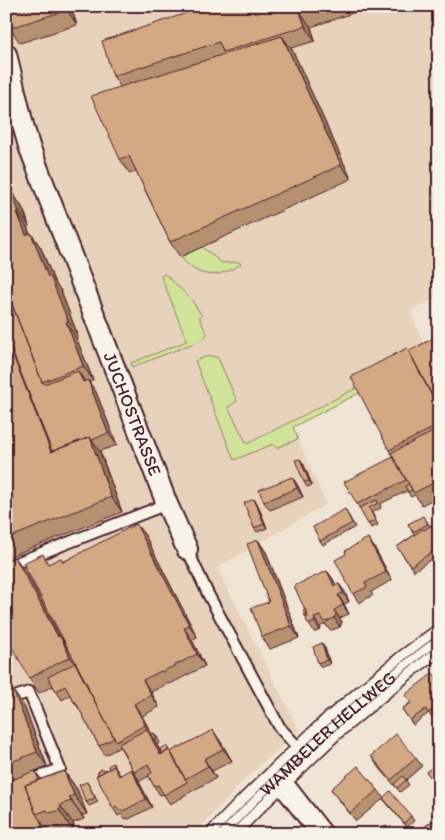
<svg xmlns="http://www.w3.org/2000/svg" width="445" height="840" font-family="Itim,sans-serif">
<style>
.built{fill:#e7d2bc}
.green{fill:#d2e499;stroke:#8e8262}
.lines{fill:none;stroke-linecap:round;stroke-linejoin:round}
.lane-casing{stroke:#4a1f2b;stroke-width:14}
.street-casing{stroke:#4a1f2b;stroke-width:24}
.secondary-casing{stroke:#4a1f2b;stroke-width:31}
.lane{stroke:#f7f3e8;stroke-width:10}
.street{stroke:#f7f3e8;stroke-width:20}
.secondary{stroke:#f7f3e8;stroke-width:28}
.tram{stroke:#4a1f2b;stroke-width:1}
.wall{fill:#b59172;stroke:#4a1f2b}
.shaded-wall{fill:#94765c;stroke:#4a1f2b}
.building{fill:#d3a984;stroke:#4a1f2b}
.labels{text-anchor:middle;stroke-width:4.5;stroke-linejoin:round;paint-order:stroke}
.street-label{font-size:18px;fill:#4a1f2b;stroke:#f7f3e8}
</style>
<rect width="100%" height="100%" fill="#f0e4d4"/>
<filter id="ink" filterUnits="userSpaceOnUse"><feTurbulence type="fractalNoise" baseFrequency=".02" numOctaves="2"/><feDisplacementMap in="SourceGraphic" scale="10" xChannelSelector="R" yChannelSelector="G"/><feConvolveMatrix kernelMatrix="1 2 1 2 8 2 1 2 1" color-interpolation-filters="sRGB"/></filter>
<g filter="url(#ink)">
<path class="built" d="M6,6H439V297L410,310L429,357L293,427L326,504L217,568L299,730L242,782L195,834H6Z"/>
<path class="green" d="M202,247L222,263L239,262L241,264C227,273 211,279 195,270C189,266 185,261 180,257Z
M165,274L191,299L202,316L199,317L207,334L202,340L132,367L131,363L187,341L161,276Z
M427,352L429,357L293,427L298,439L276,448L273,444L234,460L195,361C203,358 209,354 218,358L237,401L228,407L247,444Z"/>
<g class="lines">
<g class="lane-casing">
<path id="lane" d="M187,549L208,594L280,728L303,753
M6,567L167,504
M6,700L29,692L60,769L6,790"/>
</g>
<g class="street-casing">
<g id="street">
<path id="s1" d="M6,54L23,125L29,146L167,504L187,549"/>
<path d="M278,778L322,834"/>
</g>
</g>
<g class="secondary-casing">
<g id="secondary">
<path id="s2" d="M222,834L252,803L331,727L409,662L439,640"/>
</g>
</g>
<use href="#lane" class="lane"/>
<use href="#street" class="street"/>
<use href="#secondary" class="secondary"/>
<path class="tram" d="M216,834C286,762 358,693 439,634
M228,834C293,765 364,701 439,644"/>
</g>
<path class="wall" d="M6,6H74L71,7L77,25L20,43L10,28Z
M208,6H365V9L311,27L315,41L291,48L351,179L180,257L170,242L136,171L130,174L120,159V86L113,76Z
M6,161L10,171L6,173Z
M6,177L8,180L16,198L22,207L26,216L29,226L27,227L30,234L31,233L41,248L54,281L61,291L78,336L76,337L93,380L89,382L96,392L117,445L100,451L122,512L6,558Z
M432,339L434,343L439,340V496L422,505L415,495L411,497L407,491L380,504L381,508L372,512L378,525L371,528L357,504L393,457L389,450L409,351Z
M303,463L312,485L307,487L304,482Z
M292,477L298,486L303,497L270,510L264,502Z
M254,499L257,503L267,528L257,532L254,528Z
M345,509L355,527L323,545L320,541Z
M426,520L430,526H439V554L414,571L397,547L414,535L408,524Z
M145,535L197,637L192,640L205,666L170,684L169,683L151,692L159,707L142,716L152,734L154,733L157,737L160,743L157,745L162,754L166,746L171,752L221,742L232,761L212,771L216,778L183,796V797L170,804L163,794L160,795L154,786L149,776L140,781L134,772L120,747L105,755L99,746L80,710L74,702L70,695L62,700L53,686L39,693L29,678L26,572L60,636L68,647L50,564L64,561Z
M258,540L266,552L299,638L270,649L262,637L269,602Z
M374,547L392,580L371,592L373,595L359,603L353,594Z
M327,571L333,579L336,585L339,584L345,592L349,602L344,604L349,614L340,618L342,622L340,627L332,630L329,629L325,624L320,627L321,629L320,630L316,632H314L308,623L307,619L305,616V609Z
M322,643L325,648L330,664L321,667L318,663Z
M439,681V706L436,708L439,712L431,717L429,713L413,725L402,709Z
M6,694L24,706L47,766L35,771L41,779L64,771L77,789L87,814L82,815L84,819L73,823L74,825L72,829L64,831L61,830L60,828L49,832V834H6Z
M371,756L416,758L422,766L406,780L409,785L400,792L377,765Z
M116,768L120,775L137,778L152,807L129,819L124,818L122,814L118,816L113,808L97,775L107,770Z
M87,782L98,802L89,806L86,802Z
M331,789L378,790L383,797L411,816L414,821L407,827L383,799L356,821L337,798Z"/>
<path class="shaded-wall" d="M65,6H70L71,7L77,25L67,10Z
M300,12L311,27L315,41L305,26Z
M282,36L293,51L351,179L341,165Z
M6,161L10,171L6,166Z
M6,177L8,180L16,198L22,207L29,226L19,212L9,193L6,186Z
M17,212L27,227L36,250L26,235Z
M31,233L41,248L54,281L61,291L78,336L68,321L48,277Z
M66,322L76,337L93,380L83,366Z
M6,326L56,453L51,452L6,338Z
M78,371L86,383L83,382Z
M88,380L96,392L117,445L108,433Z
M90,437L100,452L122,512L111,497Z
M300,459L303,463L312,485L309,481Z
M292,477L298,486L303,497L297,488Z
M254,499L257,503L267,528L264,524Z
M136,524L145,535L197,637L189,625Z
M368,538L374,547L392,580L386,572Z
M258,540L266,552L299,638L291,626Z
M15,557L26,572L68,652L58,637Z
M327,571L333,579L340,594L334,586Z
M339,584L345,592L349,602L343,593Z
M338,595L344,604L349,614L343,605Z
M334,610L342,622L340,627L334,618Z
M314,618L320,627L321,629L320,630L314,622Z
M184,628L192,640L205,666L197,654Z
M60,636L70,651L116,741L75,663L70,657Z
M322,643L325,648L330,664L327,660Z
M143,680L151,692L159,707L151,695Z
M14,692L24,706L47,766L37,752Z
M134,704L142,716L155,740H154L157,745L166,763L160,755Z
M213,730L221,742L232,761L223,749Z
M204,759L212,771L216,778L208,766Z
M131,769L137,778L152,807L146,799Z
M35,771L44,783L41,788Z
M64,771L77,789L87,814L74,795Z
M69,797L82,815L84,819L71,801Z
M60,805L73,823L74,825L72,829L59,810Z
M40,820L49,832V834H45Z"/>
<path class="building" d="M6,6H65L67,10L10,28L6,17Z
M208,6H318L300,12L305,26L223,52L219,42L113,76L102,41Z
M282,36L341,165L170,242L129,156L120,159L91,96Z
M6,186L9,193L11,192L15,201L19,212H17L26,235L31,233L48,277L50,276L68,321L66,322L83,366L42,382L6,289Z
M6,289L42,382L44,384L78,371L83,382L88,380L108,433L92,440L90,437L52,451L6,336Z
M6,338L51,452L90,437L111,497L6,539Z
M432,339L439,352V409L409,351Z
M439,340V351L434,343Z
M407,348L439,410V425L389,450L351,377Z
M439,429V480L414,493L391,453Z
M393,457L406,480L357,504L344,482Z
M300,459L309,481L304,482L295,460Z
M292,477L297,488L264,502L259,490Z
M409,484L412,490L408,492L405,486Z
M254,499L264,524L254,528L244,503Z
M377,500L378,503L369,508L375,520L368,524L359,508Z
M345,509L352,523L320,541L313,527Z
M423,516L428,524L413,532L408,524Z
M435,523L438,527L439,526V547L411,566L397,547L423,529L424,530Z
M136,524L189,625L184,628L197,654L162,672L161,671L143,680L151,695L134,704L145,725L116,741L88,689L89,688L23,563L43,554L48,564L61,558L63,562Z
M368,538L386,572L365,583L367,587L353,594L335,560L346,554L345,551Z
M258,540L291,626L262,637L251,608L269,602L247,544Z
M15,557L58,637L60,636L70,657L29,678L6,636V561Z
M327,571L334,586L339,584L343,593L338,595L343,605L334,610L336,614L334,618L326,622L323,620L320,616L314,618L315,620L314,622L310,624L308,623L306,620L308,616L294,586Z
M305,609L307,614L305,616L303,610Z
M322,643L327,660L318,663L313,647Z
M75,663L114,738L99,746L75,701L74,702L65,686L56,691L48,677Z
M433,673L439,681V699L433,704L436,707L428,713L426,709L410,720L402,709L411,703L405,695Z
M14,692L37,752L6,764V694Z
M147,729L160,755L170,750L187,782L164,795L158,785L154,786L148,775L152,773L148,764L134,772L119,744Z
M213,730L223,749L204,759L208,766L185,779L170,752Z
M154,733L157,739L154,740L151,734Z
M396,734L416,758L391,780L371,756Z
M166,746L169,750L162,753L160,749Z
M113,763L117,770L114,766L109,769L108,766Z
M435,765L439,770V787L426,772Z
M114,766L119,776L131,769L146,799L123,811L118,809L116,806L113,808L96,776Z
M358,766L378,790L350,813L331,789Z
M101,769L107,770L97,775L98,772Z
M35,771L39,780L25,785L36,814L40,820L45,834H6V782Z
M64,771L74,795L69,797L71,801L60,805L61,807L59,810L51,813L48,812L47,810L36,814L25,785Z
M403,776L406,780L397,788L394,784Z
M87,782L95,798L86,802L79,785Z
M390,791L411,816L404,823L383,798Z
M439,816V834H428L424,827Z"/>
</g>
<g class="labels">
<g class="street-label">
<text dy="6" stroke="none"><textPath href="#s1" startOffset="382">JUCHOSTRASSE</textPath></text>
<text dy="6" stroke="none"><textPath href="#s2" startOffset="146">WAMBELER HELLWEG</textPath></text>
</g>
</g>
<rect width="445" height="840" fill="none" stroke="#f7f3e8" stroke-width="25"/>
<rect x="12" y="12" width="420" height="815" fill="none" stroke="#4a1f2b" stroke-width="2" filter="url(#ink)"/>
</svg>
